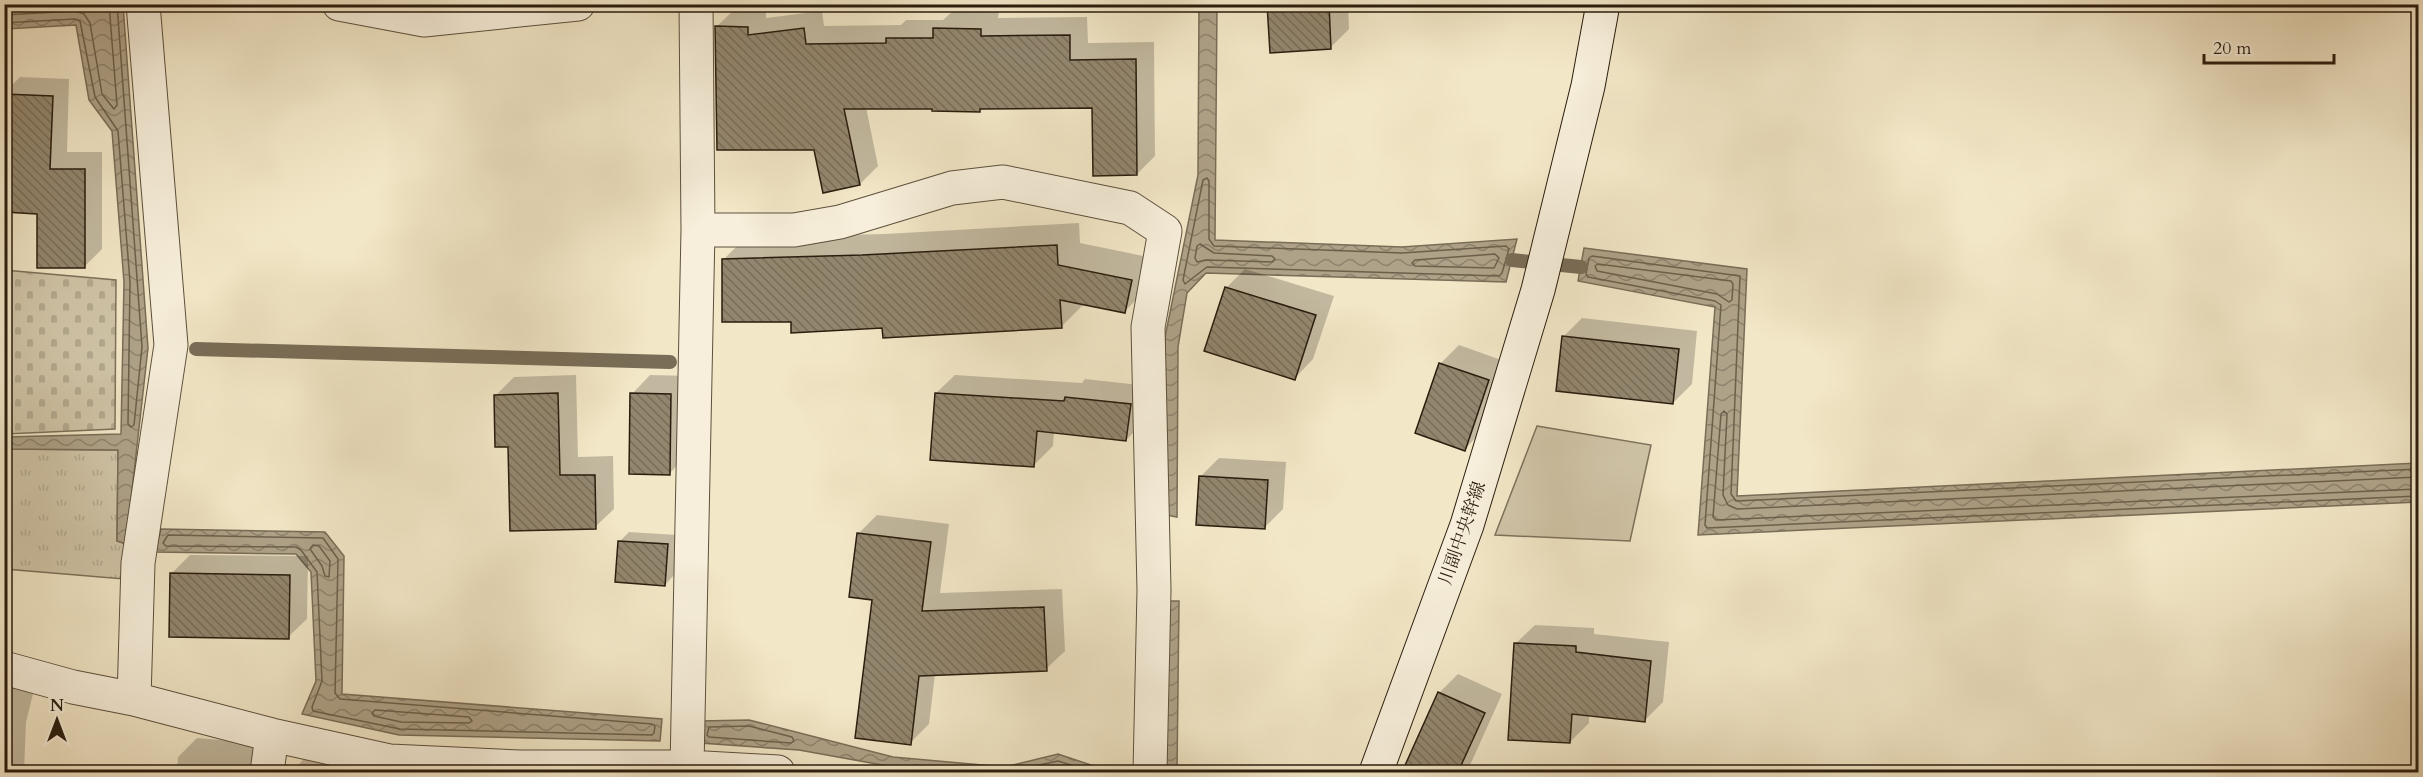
<svg xmlns="http://www.w3.org/2000/svg" width="2423" height="777" font-family="Cardo,'Noto Serif JP',serif">
<style>
.grass{fill:url(#grass-tufts);stroke:#7d715b;stroke-width:1.5}
.cemetery{fill:url(#cemetery-stones);stroke:#7d715b;stroke-width:1.5}
.green{fill:#d0c5a8;stroke:#7d715b;stroke-width:1.5}
.water{fill:url(#water-waves);stroke:#796d57;stroke-width:1.5}
.shadow{fill:#0003}
.lines{fill:none;stroke-linecap:round;stroke-linejoin:round}
.shore{stroke:#6c604b;stroke-width:1.5}
.stream{stroke:#796d57;stroke-width:14}
.building{fill:url(#building-back-hatch);stroke:#2a1d0e;stroke-width:1.5}
.street-casing{stroke:#5c503c;stroke-width:35}
.secondary-casing{stroke:#2a1d0e;stroke-width:35}
.street{stroke:#f7efdb;stroke-width:33}
.secondary{stroke:#f7efdb;stroke-width:33}
.labels{text-anchor:middle;stroke-width:6;stroke-linejoin:round;paint-order:stroke}
.street-label{font-size:18px;fill:#2a1d0e;stroke:#f7efdb}
</style>
<defs>
<pattern id="grass-tufts" width="24" height="20" patternUnits="userSpaceOnUse" patternTransform="scale(1.5)"><rect width="24" height="20" fill="#d0c5a8"/><path d="M3 7l-1-3M5 7V3M7 7l1-3M15 17l-1-3M17 17v-4M19 17l1-3" fill="none" stroke="#b3a98f"/></pattern>
<pattern id="cemetery-stones" width="16" height="16" patternUnits="userSpaceOnUse" patternTransform="scale(1.5)"><rect width="16" height="16" fill="#d0c5a8"/><path d="M2 7V4a2 2 0 0 1 4 0v3zM10 15v-3a2 2 0 0 1 4 0v3z" fill="#b3a98f"/></pattern>
<pattern id="water-waves" width="16" height="10" patternUnits="userSpaceOnUse" patternTransform="scale(1.5)"><rect width="16" height="10" fill="#aea288"/><path d="M0 5q4-4 8 0t8 0" fill="none" stroke="#8e836e"/></pattern>
<pattern id="building-back-hatch" width="6" height="6" patternUnits="userSpaceOnUse" patternTransform="scale(1.5)"><rect width="6" height="6" fill="#92866e"/><path d="M-1 5l2 2M0 0l6 6M5-1l2 2" fill="none" stroke="#776d59"/></pattern>
</defs>
<rect width="100%" height="100%" fill="#f2e7c7"/>
<filter id="stains"><feTurbulence type="fractalNoise" baseFrequency=".00333" numOctaves="4"/><feColorMatrix values="0 0 0 0 .2 0 0 0 0 .09 0 0 0 0 .02 0 0 0 .5 -.17"/></filter>
<radialGradient id="worn" r=".72"><stop offset=".6" stop-color="#630" stop-opacity="0"/><stop offset="1" stop-color="#630" stop-opacity=".3"/></radialGradient>
<path class="grass" d="M4,449L118,450L117,541L126,544L124,579L5,569Z"/>
<path class="cemetery" d="M4,270L116,280L115,429L5,434Z"/>
<path class="green" d="M1537,426L1651,445L1630,541L1495,535Z"/>
<path class="water" d="M5,5H123L148,348L126,544L117,541L118,450L5,449V437L121,434L124,282L112,131L89,100L76,25L5,29Z
M1199,5H1217L1215,240L1402,247L1517,239L1506,282L1206,273L1187,293L1178,347L1177,517L1161,514L1165,337L1198,175Z
M1584,248L1747,269L1737,496L2418,463V502L1698,535L1715,307L1578,281Z
M161,529L325,532L344,556L342,694L662,719L660,741L399,735L302,714L316,681L311,572L296,554L155,552Z
M1165,601H1179L1177,772H1162Z
M749,720L893,757L1005,767L1058,754L1112,772H921L799,750L700,743L701,721Z"/>
<path class="shadow" d="M1269,4H1348L1349,29L1330,48Z
M735,9H766V18L822,11L824,26L901,25L906,20H943L953,11H999L998,18L1087,17L1088,43L1154,42L1155,156L1137,174L1093,106L982,107L980,110L866,107L878,166L860,184L815,148L716,27Z
M20,77L69,79L67,152H102V249L84,267L39,212L4,211V93Z
M1079,223L1080,243L1153,258L1147,289L1125,311L1083,305L1061,327L884,326L792,321L723,260L746,237L885,234Z
M1245,269L1334,296L1313,359L1295,378L1226,288Z
M1582,318L1697,331L1692,384L1673,403L1563,337Z
M1459,345L1507,362L1483,430L1465,449L1440,364Z
M576,375L578,457L613,456L614,509L595,527L510,445L496,395L514,377Z
M650,375L690,376L688,454L670,473L632,394Z
M955,375L1082,383L1085,379L1149,386L1145,421L1126,440L1054,432L1053,446L1034,465L936,393Z
M1219,458L1286,462L1283,509L1265,527L1200,477Z
M877,515L949,524L940,593L1062,589L1065,651L1046,669L935,674L929,724L910,743L858,534Z
M629,532L677,535L674,575L665,585L619,542Z
M190,555L308,556L307,619L288,637L171,574Z
M1535,625L1594,628V634L1669,642L1663,702L1644,721L1589,715V723L1570,742L1516,643Z
M1458,674L1502,694L1467,772H1403L1439,693Z
M4,683L34,690L26,722L24,772H4Z
M197,738L257,743L274,768L284,772H177L178,757Z
M305,758L376,772H285L292,771Z"/>
<g class="lines">
<path class="shore" d="M4,15L75,11L84,14L90,23L102,94L114,109L117,105L109,4
M4,23L75,19L80,21L95,97L118,131L130,282L128,424L131,427L134,425L142,347L117,4
M1207,178L1209,181V239L1214,246L1402,253L1506,246L1509,249L1502,273L1499,276L1207,267L1185,284L1183,280L1203,180Z
M1200,244L1214,253L1272,256L1275,259L1272,262L1207,260L1197,262L1195,258L1197,246Z
M1495,254L1499,258L1494,268L1415,266L1412,263L1415,260Z
M1598,264L1731,281L1733,284L1732,300L1729,302L1717,294L1597,271L1595,266Z
M2418,469L1736,501L1731,494L1740,276L1592,256L1589,258L1586,274L1588,277L1715,301L1721,305L1705,525L1707,528L2418,496
M2418,477L1737,509L1728,505L1723,495L1727,414L1724,411L1721,414L1713,517L1716,520L2418,489
M168,535L323,538L338,559L335,693L340,699L652,724L655,726L654,733L652,735L400,729L313,711L312,707L322,681L317,572L301,550L296,547L166,546L163,543Z
M313,545L319,546L330,561L329,577L325,576L322,566L310,549Z
M375,710L469,717L472,721L469,723L401,722L374,716L372,713Z
M749,726L792,737L794,741L791,743L709,737L707,735L709,727Z
M912,772V767L914,765L1006,772L1058,761L1093,772"/>
<path class="stream" d="M1512,260L1581,267
M196,349L670,362"/>
</g>
<path class="building" d="M1267,4H1329L1331,49L1270,53Z
M715,26L748,27V35L804,28L806,44L886,43V38H933V28L981,29V36L1070,35V60L1136,59L1137,175L1093,176L1092,108L980,109V112L932,111V109H844L860,185L823,193L814,150H717Z
M4,94L53,96L50,169H85V268H37V214L4,212Z
M1057,245L1058,265L1132,280L1125,313L1060,300L1062,328L883,338L882,328L791,333V322H722V259L862,255Z
M1225,287L1316,315L1295,380L1204,351Z
M1562,336L1679,349L1673,404L1556,391Z
M1439,363L1489,380L1465,451L1415,433Z
M558,393L560,475H595L596,529L510,531L508,447H495L494,395Z
M630,393L671,394L670,475L629,474Z
M935,393L1064,401L1065,397L1131,404L1126,441L1037,431L1034,467L930,460Z
M1199,476L1268,480L1265,529L1196,525Z
M857,533L931,542L922,611L1044,607L1047,671L919,676L911,745L855,738L872,600L849,597Z
M618,541L668,544L665,586L615,582Z
M170,573L290,575L289,639L169,637Z
M1514,643L1576,646V652L1651,661L1645,722L1572,714L1570,743L1508,740Z
M1438,692L1485,713L1458,772H1402Z"/>
<g class="lines">
<g class="street-casing">
<path id="street" d="M339,4L424,20
M426,4L424,20L578,4
M698,230H794L840,222L952,188L1003,182L1130,208L1165,231L1148,327L1154,590L1150,772
M4,668L73,687L134,699L272,735L390,761L520,767H687L778,772
M134,699L138,563L171,345L143,4
M687,767L698,230L696,4
M267,772L272,735"/>
</g>
<g class="secondary-casing">
<path id="secondary" d="M1376,772L1467,525L1538,290L1588,86L1603,4"/>
</g>
<use href="#street" class="street"/>
<use href="#secondary" class="secondary"/>
</g>
<g class="labels">
<g class="street-label">
<text transform="translate(1462 533) rotate(-71)" y="6">川副中央幹線</text>
</g>
</g>
<rect width="2423" height="777" fill="none" stroke="#f2e7c7" stroke-width="24"/>
<rect x="6" y="6" width="2411" height="765" fill="none" stroke="#2a1d0e" stroke-width="3"/>
<rect x="12" y="12" width="2399" height="753" fill="none" stroke="#2a1d0e" stroke-width="1.5"/>
<g transform="translate(57 720)" stroke="#f7efdb" stroke-width="4.5" paint-order="stroke">
<path d="M0-4.5L10 22L0 15L-10 22Z" fill="#2a1d0e"/>
<text y="-9" font-size="16" font-weight="bold" text-anchor="middle" fill="#2a1d0e">N</text>
</g>
<path d="M2204 54v9h130v-9" fill="none" stroke="#2a1d0e" stroke-width="3"/>
<text x="2213" y="54" font-size="18" fill="#2a1d0e" stroke="#f7efdb" stroke-width="4.5" paint-order="stroke">20 m</text>
<rect width="100%" height="100%" filter="url(#stains)"/>
<rect width="100%" height="100%" fill="url(#worn)"/>
</svg>
